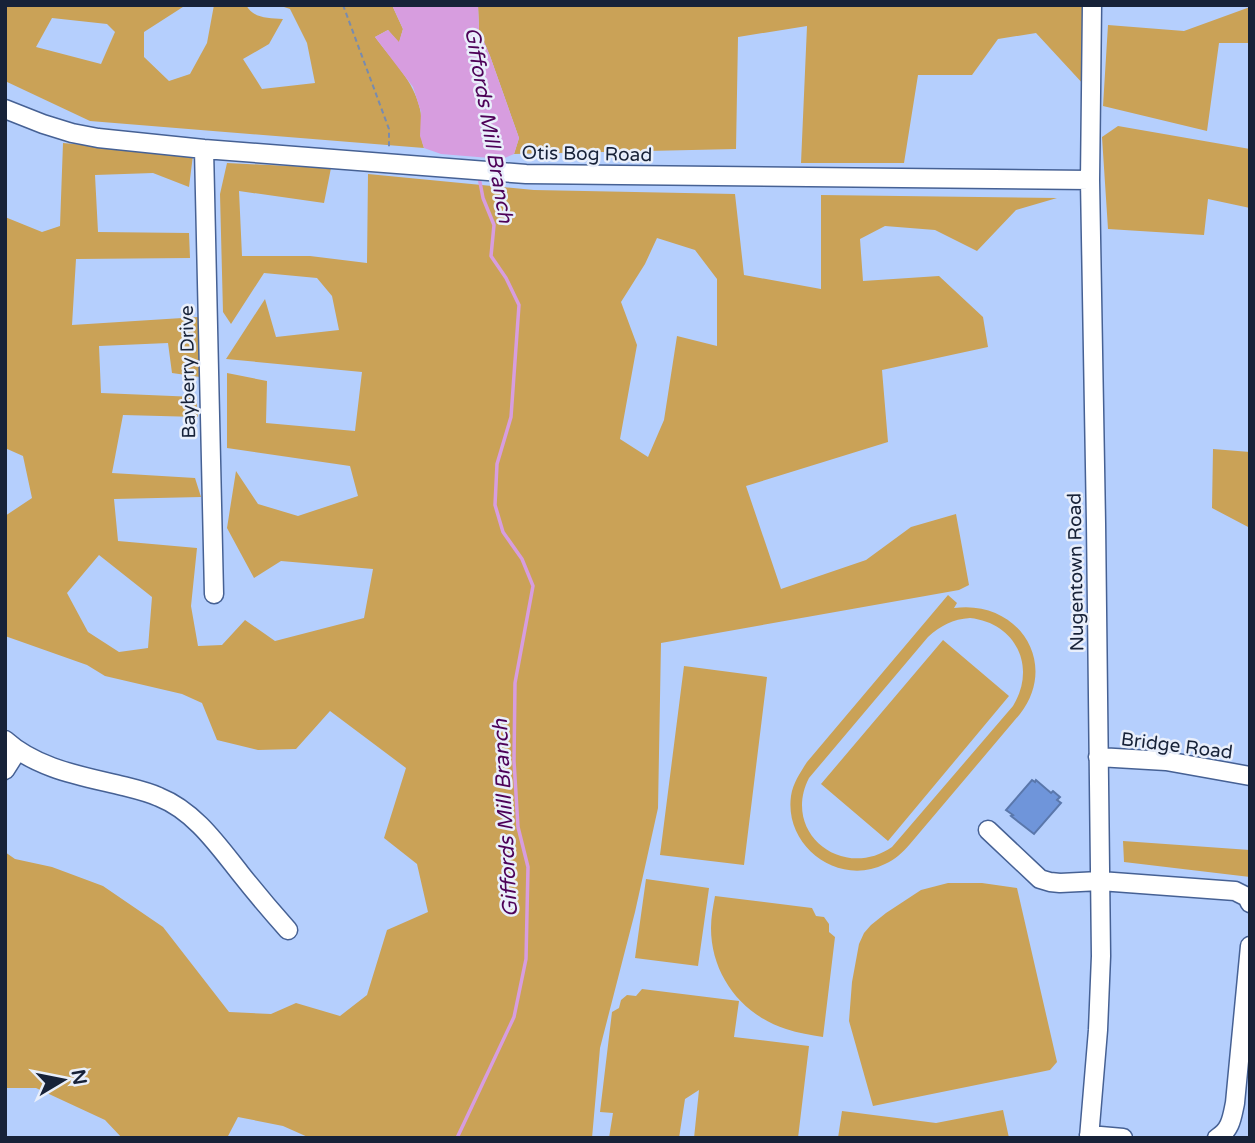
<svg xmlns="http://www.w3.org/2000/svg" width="1255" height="1143" font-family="'Varela Round',sans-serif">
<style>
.green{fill:#caa257;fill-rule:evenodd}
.water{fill:#d79ddf}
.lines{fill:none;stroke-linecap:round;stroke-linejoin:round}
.stream{stroke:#d79ddf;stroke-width:3.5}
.building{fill:#6f95da;stroke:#5a77ab;stroke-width:2}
.minor-casing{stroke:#466194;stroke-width:21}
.path{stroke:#778bb0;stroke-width:2;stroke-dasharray:5 3.5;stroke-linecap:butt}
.minor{stroke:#fff;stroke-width:18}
.labels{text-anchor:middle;stroke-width:5;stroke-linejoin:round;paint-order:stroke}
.street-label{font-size:19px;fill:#172238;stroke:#e9effb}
.water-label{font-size:21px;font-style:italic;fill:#4d0157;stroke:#e9effb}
</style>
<rect width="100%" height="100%" fill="#b5cffd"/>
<path class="green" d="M5,5H186L144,32V57L169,81L190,74L207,43L214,5H246C254,19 268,18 283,19L269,44L243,59L262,89L315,83L307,43L290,9L278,5H392L403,29L399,43L388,30L375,37C392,60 414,81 420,109C423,123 419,134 424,148L90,121L5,81ZM52,18L107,24L115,32L101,64L36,47Z
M478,5H1084L1085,86L1036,33L998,39L972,75H918L904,163H801L807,26L738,37L736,149L514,154L519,138L490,56L479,30Z
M1250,7V43H1219L1207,131L1103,106L1108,25L1184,31Z
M1118,126L1250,149V208L1208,199L1204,235L1108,229L1102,137Z
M63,143L193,155L189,187L153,173L95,175L98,232L189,233L190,258L76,259L72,325L198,317L200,377L172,373L168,343L99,346L101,393L196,397L198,417L123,415L112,473L195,478L201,497L114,499L118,541L197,548L191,606L198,646L222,645L245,620L275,641L364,618L373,569L281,561L254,578L227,528L236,471L258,504L298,516L358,496L350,466L227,448V373L267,381L266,423L355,431L362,372L226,359L265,299L276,337L339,330L332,296L317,278L264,273L231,324L223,312L220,194L227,163L331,168L324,203L239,191L242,256H310L367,263L368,174L534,190L735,194L744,275L821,289V195L1057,198L1016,210L977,251L935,230L885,226L860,239L863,281L939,276L983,317L988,347L882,370L888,442L746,486L781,589L866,560L911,527L956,514L969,585L959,590L661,643L658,808L635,912L600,1048L592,1138H310L283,1126L238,1117L227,1138H122L105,1120L36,1088H5V852L15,859L52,867L103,886L163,927L229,1012L271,1014L296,1003L340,1016L367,995L387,930L428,912L417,864L384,838L406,768L330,711L296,749L258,750L217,740L202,703L182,694L105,676L87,665L5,636V516L32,498L23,456L5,448V217L42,232L60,226ZM657,238L695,250L717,279V346L677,336L664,420L648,457L620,439L637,345L621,302L645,264ZM99,555L152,597L148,648L119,652L88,632L67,593Z
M1213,449L1250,452V528L1212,508Z
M948,595L957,603L954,608C1017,599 1060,662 1020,714L910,844C903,852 895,860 885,864C839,887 784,847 791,796C793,783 800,773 807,762ZM970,618C1016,623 1037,667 1013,706L892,847C843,881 781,833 809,778L928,637C940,626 953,619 970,618Z
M943,640L1009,696L888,841L821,784Z
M684,666L767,677L744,865L660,855Z
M1123,841L1250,850V877L1124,862Z
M646,879L709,888L698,966L635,958Z
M948,883H982L1017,888L1057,1062L1050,1070L873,1106L849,1021L852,982L859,944L864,933L871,925L886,913L921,890Z
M715,896L812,908L816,916L824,917L829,924V932L835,937L823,1037C811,1035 798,1033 786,1029C742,1015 711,975 711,928C711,917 713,907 715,896Z
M642,989L739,1001L734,1037L809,1046L798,1138H694L699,1090L685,1099L679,1138H609L613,1113L600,1112L612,1012L619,1008L621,1000L627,995L636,996Z
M1003,1110L1009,1138H838L842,1111L936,1123Z"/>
<path class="water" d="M392,5H478L479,30L490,56L519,138L514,154L502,159L441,154L424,148L420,136L421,112L413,87L375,37L388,30L399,42L403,29Z"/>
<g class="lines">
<path class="stream" d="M457,1138L514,1017L526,959L528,867L518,827L514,761L515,683L533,586L522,559L503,532L495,505L497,464L511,417L519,305L506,278L491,256L494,225L483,198L479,177"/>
</g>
<path class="building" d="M1032,780L1035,782L1036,780L1051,793L1053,791L1060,797L1057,800L1061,803L1034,834L1011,816L1013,815L1006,810Z"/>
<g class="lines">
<g class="minor-casing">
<path id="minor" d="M5,109L43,124L72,133L98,138L204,149L526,174L1090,180
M204,149L214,594
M5,740C37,769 82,776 123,786C135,789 148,792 159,797C194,811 217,844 240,873C255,892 271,911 288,930
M1098,757L1166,761L1250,776
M5,770L17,751
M988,830L1040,879L1050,882L1060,883L1100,881L1235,891L1247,897L1250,903
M1089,1135L1123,1138
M1089,1138L1098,1030L1101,956L1096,523L1090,180L1092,5
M1217,1138C1231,1130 1232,1117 1235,1103L1250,946"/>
</g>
<path class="path" d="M343,5L389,129V148"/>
<use href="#minor" class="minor"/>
</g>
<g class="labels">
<g class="street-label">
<text transform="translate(587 153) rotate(1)" y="7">Otis Bog Road</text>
<text transform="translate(187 372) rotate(-91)" y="7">Bayberry Drive</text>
<text transform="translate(1075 572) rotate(-91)" y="7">Nugentown Road</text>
<text transform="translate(1177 745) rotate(7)" y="7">Bridge Road</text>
</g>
<g class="water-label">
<text transform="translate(489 125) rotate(80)" y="7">Giffords Mill Branch</text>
<text transform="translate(505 818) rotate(-93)" y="7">Giffords Mill Branch</text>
</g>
</g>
<rect width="1255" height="1143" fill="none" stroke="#172238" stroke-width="14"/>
<g transform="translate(63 1080) rotate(80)" stroke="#e9effb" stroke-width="5" paint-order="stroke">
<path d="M0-5L12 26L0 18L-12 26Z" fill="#172238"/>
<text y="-10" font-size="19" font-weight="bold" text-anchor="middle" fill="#172238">N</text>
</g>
</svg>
